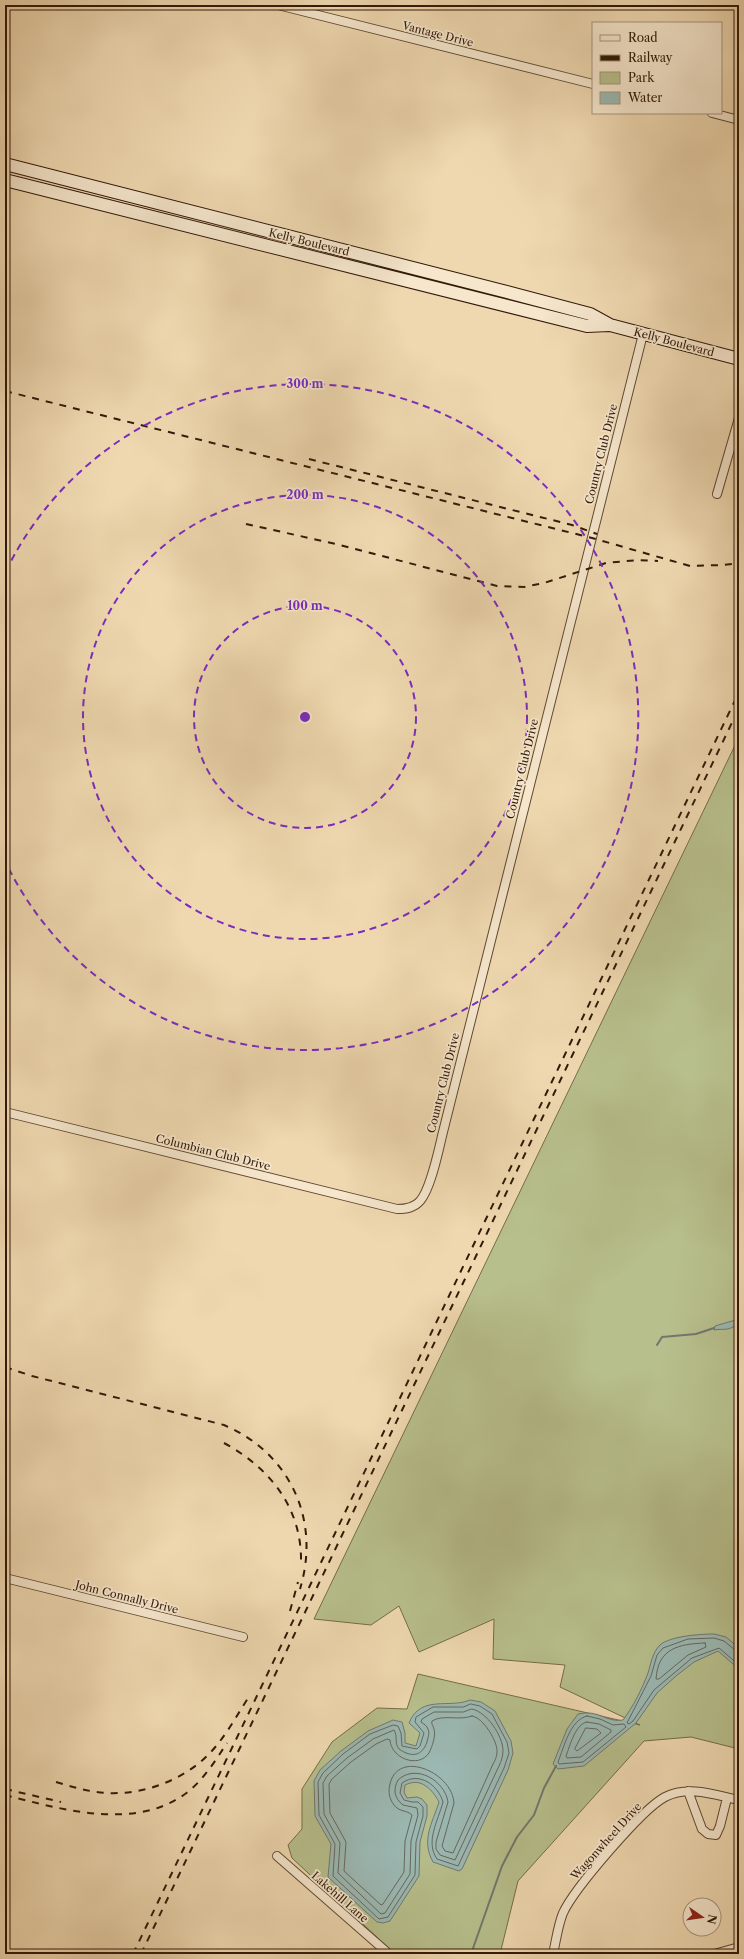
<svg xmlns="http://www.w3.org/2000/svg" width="744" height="1959" font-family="'Libre Caslon Text',serif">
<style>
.green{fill:#b7bf8c;stroke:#746c4a}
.water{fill:#9bb8b2;stroke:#71786e}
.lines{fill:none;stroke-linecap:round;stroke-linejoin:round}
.shore{stroke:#66685d;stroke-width:1}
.stream{stroke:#71786e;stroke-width:2}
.street-casing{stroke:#614932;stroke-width:10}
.secondary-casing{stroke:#321908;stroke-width:14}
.street{stroke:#f5e6cc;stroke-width:8}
.secondary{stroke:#f5e6cc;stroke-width:12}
.rail{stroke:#321908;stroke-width:2;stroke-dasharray:7 7;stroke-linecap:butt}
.ring{fill:none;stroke:#7b2cbf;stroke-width:2;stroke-dasharray:7 5}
.labels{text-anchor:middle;stroke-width:3.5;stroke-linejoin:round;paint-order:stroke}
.street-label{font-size:11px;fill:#321908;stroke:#f5e6cc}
.centre{fill:#7b2cbf;stroke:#f5e6cc;stroke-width:2}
.ring-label{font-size:12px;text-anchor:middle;font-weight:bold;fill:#7b2cbf;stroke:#f5e6cc;stroke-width:3.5;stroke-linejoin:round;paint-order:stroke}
</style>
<rect width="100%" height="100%" fill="#efd8b0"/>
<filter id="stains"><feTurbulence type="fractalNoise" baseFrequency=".005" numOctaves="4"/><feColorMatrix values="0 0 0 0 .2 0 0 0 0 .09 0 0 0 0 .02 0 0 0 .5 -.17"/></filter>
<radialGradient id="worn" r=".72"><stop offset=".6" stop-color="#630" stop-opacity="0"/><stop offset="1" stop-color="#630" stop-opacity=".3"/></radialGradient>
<path class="green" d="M739,737V1749L691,1737L644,1741L518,1881L500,1954H395L292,1858L288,1845L302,1829V1789L332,1742L377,1708L407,1709L418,1674L640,1725L560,1687L565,1665L493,1659L494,1619L419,1652L399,1606L371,1625L314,1619Z"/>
<path class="water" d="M739,1319V1324C725,1332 726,1328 714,1330L715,1326Z
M714,1634L726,1637L739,1648V1669L718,1651L694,1662L676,1676L657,1693L636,1723L584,1766L558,1769L553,1764L567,1729L578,1714C599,1709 606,1723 623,1720C633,1707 642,1689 648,1673C651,1664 652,1653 660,1645C670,1636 701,1634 714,1634Z
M470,1700L481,1702L495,1711L511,1741L513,1753L508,1770L462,1869L459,1871L433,1862C421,1840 432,1824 439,1802C432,1789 421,1777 405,1785L404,1792L407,1798L417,1797L422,1799L427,1805V1816L420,1842L419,1876L390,1921L383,1923L377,1922L328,1877L331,1844L315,1816L314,1781L320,1770L341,1751L368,1731L393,1720L402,1722L405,1733V1743L416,1746L420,1733L409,1723C421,1694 449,1709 470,1700Z"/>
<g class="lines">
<path class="shore" d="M705,1643L706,1647L688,1655L659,1679H656C658,1648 679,1644 705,1643Z
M739,1651L735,1650L724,1641L714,1638L688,1639L663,1648L657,1655L651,1676L627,1723L629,1724L633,1721L654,1690L692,1658L719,1648L739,1665
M471,1704L480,1706L492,1714L507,1742L509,1753L504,1768L458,1866L437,1859C425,1842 438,1821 443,1802C438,1785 419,1771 402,1783L400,1793L404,1800L412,1802H418L423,1807V1816L416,1842L415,1875L388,1917L379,1919L333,1876L335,1844L319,1815L318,1782L323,1773L343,1754L370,1734L393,1725L398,1726L401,1733L402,1746L417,1749L420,1746L424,1733L415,1722L416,1717L433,1707H463Z
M472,1709C487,1712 503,1736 503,1751C503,1756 501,1762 499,1766L455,1860L440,1855L436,1849V1842L448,1802C445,1781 416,1763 398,1780C393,1789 394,1798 403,1805L417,1808L418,1815L411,1841L410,1874L385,1913L381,1914L338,1873L340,1843L324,1814L323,1783L327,1776L347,1758L373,1739L394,1730C398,1736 394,1743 399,1749C412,1758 422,1756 427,1742C428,1737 430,1733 428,1729C427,1726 424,1724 421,1722L422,1719L434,1712H463Z
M472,1716C483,1717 498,1742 497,1752C497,1756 495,1761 493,1764L453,1853L445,1851L442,1846L454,1803C452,1772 398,1749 390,1784C388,1792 389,1798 394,1805C399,1812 407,1810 412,1815L405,1841L404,1872L383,1904L381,1905L344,1871L346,1842L330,1813L329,1784L332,1779L351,1762L376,1744L387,1739L390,1740C391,1758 418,1769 429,1753C432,1747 436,1736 434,1729C433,1725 431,1724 432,1721C443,1714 459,1721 472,1716Z
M587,1716L600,1719L613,1725L624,1724L626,1727L583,1762L559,1764L558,1762C564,1747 570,1720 587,1716Z
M587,1722L599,1724L611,1730V1732L581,1757L567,1758L566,1756C570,1746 575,1724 587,1722Z
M586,1728L597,1729L601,1733L577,1751L575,1749Z"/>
<path class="stream" d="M657,1345L662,1337L696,1334L714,1328
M471,1954L502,1866L517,1837L534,1815L544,1788L556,1766"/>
<g class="street-casing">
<path id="street" d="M278,5L593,84
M712,113L739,120
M717,494L739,418
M5,1112L397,1209C406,1209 414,1208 420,1201C431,1189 439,1148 443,1132L643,334
M5,1578L243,1637
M688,1791L702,1829L708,1834L716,1835L720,1826L727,1798
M277,1856L389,1954
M553,1954C556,1941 558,1925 563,1913C574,1889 642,1809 665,1797C689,1785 715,1795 739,1800
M714,1954L739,1947"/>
</g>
<g class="secondary-casing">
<path id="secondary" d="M5,164L507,292L590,314L610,325L739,359
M5,180L587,326L609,325"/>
</g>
<use href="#street" class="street"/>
<use href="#secondary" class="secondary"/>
<path class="rail" d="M5,391L592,538L690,566L723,565L739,563
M309,459L572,525L597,534
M246,524L336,544L497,586L524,587L544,583L606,563L638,560L658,561
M5,1367L32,1376L224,1425C290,1453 321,1520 300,1589
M224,1443C270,1468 302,1508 301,1562
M290,1611L298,1582
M56,1782C73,1787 89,1792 107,1793C144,1795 184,1780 210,1753C226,1736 237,1715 250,1695
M5,1789L61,1802
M5,1795C60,1809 134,1831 185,1794C203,1781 215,1761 227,1743
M133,1954L739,692
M141,1954L739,708"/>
</g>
<g class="ring">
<circle cx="305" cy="717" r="111"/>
<circle cx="305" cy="717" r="222"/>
<path d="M6 571A333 333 0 1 1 6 863"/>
</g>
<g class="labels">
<g class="street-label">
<text transform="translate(438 34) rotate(14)" y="4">Vantage Drive</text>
<text transform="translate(309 242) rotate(14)" y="4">Kelly Boulevard</text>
<text transform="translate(674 342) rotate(15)" y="4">Kelly Boulevard</text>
<text transform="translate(601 454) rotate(-76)" y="4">Country Club Drive</text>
<text transform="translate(522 769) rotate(-76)" y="4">Country Club Drive</text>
<text transform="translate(443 1083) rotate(-76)" y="4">Country Club Drive</text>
<text transform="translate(213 1152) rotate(14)" y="4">Columbian Club Drive</text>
<text transform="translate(127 1597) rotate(14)" y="4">John Connally Drive</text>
<text transform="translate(606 1841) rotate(-48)" y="4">Wagonwheel Drive</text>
<text transform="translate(340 1897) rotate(41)" y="4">Lakehill Lane</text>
</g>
</g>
<circle cx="305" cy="717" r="6" class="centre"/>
<g class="ring-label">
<text x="305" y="388">300 m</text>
<text x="305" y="499">200 m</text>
<text x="305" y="610">100 m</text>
</g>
<rect width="744" height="1959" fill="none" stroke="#efd8b0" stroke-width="20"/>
<rect x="6" y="6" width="732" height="1947" fill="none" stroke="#321908" stroke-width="2"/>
<rect x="10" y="10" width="724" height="1939" fill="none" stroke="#321908"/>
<rect x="592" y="22" width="130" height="92" fill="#f5e6cc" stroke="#a7947e"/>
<rect x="600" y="35" width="20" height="6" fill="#f5e6cc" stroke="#a7947e"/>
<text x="628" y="42" font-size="12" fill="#321908">Road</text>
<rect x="600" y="55" width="20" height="6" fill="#321908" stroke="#a7947e"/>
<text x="628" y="62" font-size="12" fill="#321908">Railway</text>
<rect x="600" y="72" width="20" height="12" fill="#b7bf8c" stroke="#a7947e"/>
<text x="628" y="82" font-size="12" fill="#321908">Park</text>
<rect x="600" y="92" width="20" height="12" fill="#9bb8b2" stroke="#a7947e"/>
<text x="628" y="102" font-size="12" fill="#321908">Water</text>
<g transform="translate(702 1917) rotate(103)"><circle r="19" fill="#f5e6cc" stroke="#a7947e"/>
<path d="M0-3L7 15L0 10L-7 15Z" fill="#8f2418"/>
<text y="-6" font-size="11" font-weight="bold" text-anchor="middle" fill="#321908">N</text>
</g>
<rect width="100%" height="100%" filter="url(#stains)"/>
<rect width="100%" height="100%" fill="url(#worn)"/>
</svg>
